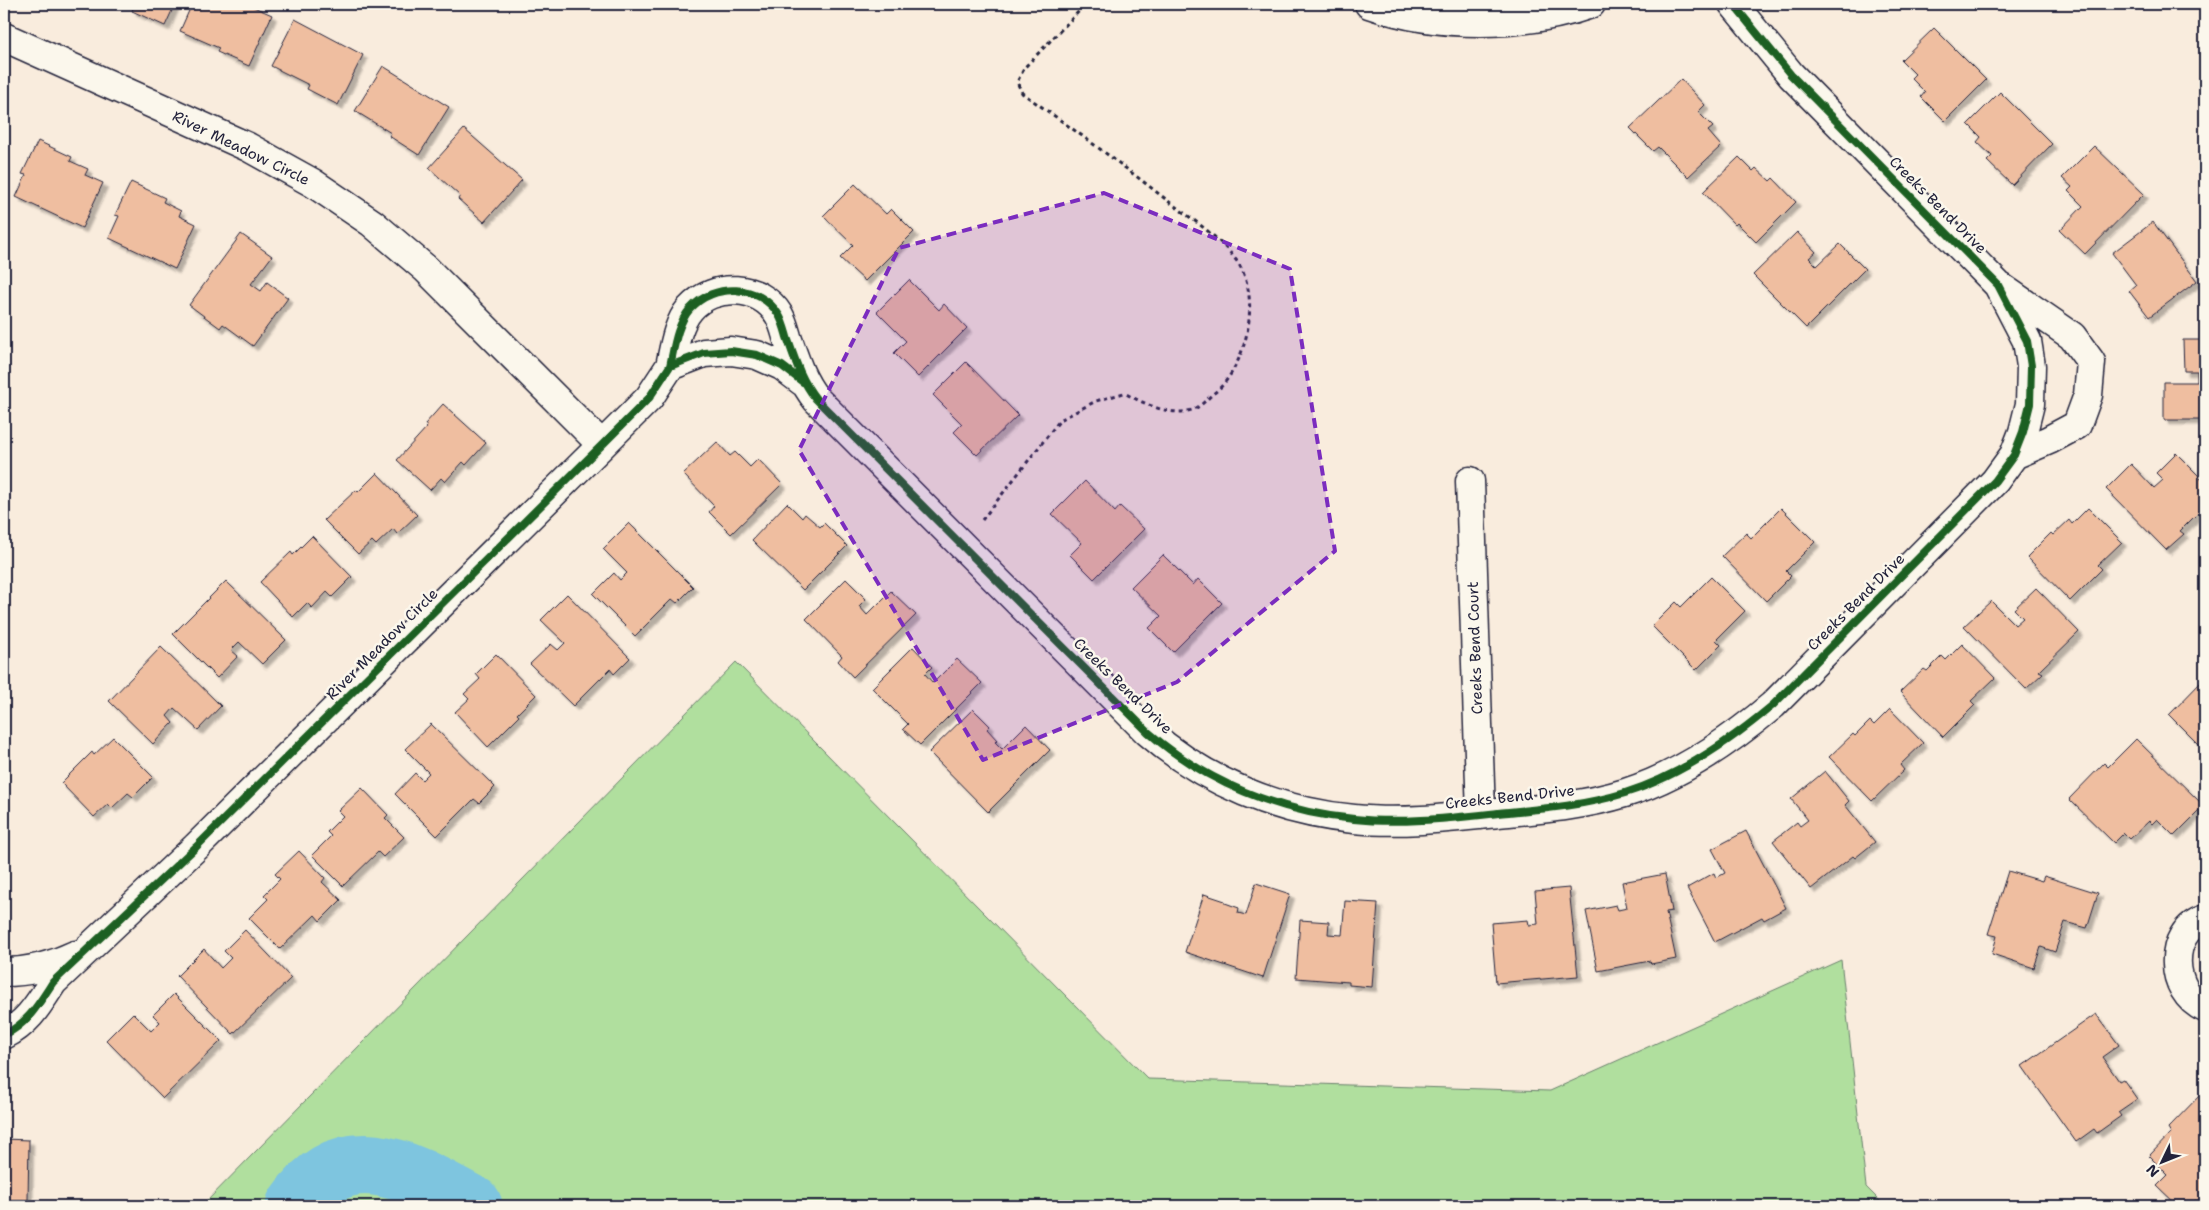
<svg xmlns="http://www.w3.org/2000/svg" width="2209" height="1210" font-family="'Shantell Sans',sans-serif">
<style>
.green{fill:#b0df9e;stroke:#69806c}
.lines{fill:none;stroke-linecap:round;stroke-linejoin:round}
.river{stroke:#7ec5df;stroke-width:61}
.building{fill:#efbea0;stroke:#22223b;filter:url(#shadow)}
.street-casing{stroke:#22223b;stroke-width:31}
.path{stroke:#22223b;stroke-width:3;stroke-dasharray:4 4;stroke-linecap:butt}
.street{stroke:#fbf7ec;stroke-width:28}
.cycleway-casing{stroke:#fbf7ec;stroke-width:11}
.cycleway{stroke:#1b5e20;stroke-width:8}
.marked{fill:#7b2cbf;fill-opacity:0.2;stroke:#7b2cbf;stroke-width:4;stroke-dasharray:10 6;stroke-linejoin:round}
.labels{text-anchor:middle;stroke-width:5;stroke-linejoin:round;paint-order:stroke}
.street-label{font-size:15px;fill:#22223b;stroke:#fbf7ec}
</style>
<defs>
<filter id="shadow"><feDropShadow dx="4.5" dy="4.5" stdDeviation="1" flood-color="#0004"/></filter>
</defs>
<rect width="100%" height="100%" fill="#f9ecdd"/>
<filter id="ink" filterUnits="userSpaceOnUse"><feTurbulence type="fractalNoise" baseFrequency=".02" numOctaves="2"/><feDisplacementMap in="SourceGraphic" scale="10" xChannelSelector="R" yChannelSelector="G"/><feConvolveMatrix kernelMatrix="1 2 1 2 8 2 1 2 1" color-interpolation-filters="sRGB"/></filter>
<g filter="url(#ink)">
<path class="green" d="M736,662L1148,1079L1550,1091L1841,960L1866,1187L1885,1206H202Z"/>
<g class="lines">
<path class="river" d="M296,1206C347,1132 410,1173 472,1206"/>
</g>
<path class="building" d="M135,4H175L165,26L132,11Z
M192,4H247L272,15L249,66L217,52L219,48L180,31Z
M295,19L363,55L338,105L307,89L309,85L271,66Z
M1934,28L1986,80L1945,121L1921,97L1925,92L1911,78L1915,74L1901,60Z
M383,66L449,107L419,155L389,136L391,133L355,111Z
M1681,79L1705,105L1698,112L1713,127L1708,131L1721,146L1688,177L1658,147L1653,151L1630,128Z
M2000,92L2052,144L2012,185L1987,161L1992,156L1977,142L1981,137L1968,124Z
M464,129L522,180L484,222L458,199L460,196L429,168Z
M38,141L72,157L70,161L88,169L85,175L103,183L82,228L16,197L26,175L22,174Z
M2094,146L2144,194L2085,254L2060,230L2083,206L2068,191L2072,187L2062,178Z
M1739,157L1753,171L1756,168L1770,181L1773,178L1796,202L1756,242L1737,223L1735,225L1703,192Z
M131,182L165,198L163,202L181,211L179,216L196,224L175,269L109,238L119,216L115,215Z
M855,184L886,214L891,209L914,232L865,281L840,258L853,245L823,216Z
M2153,222L2197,281L2149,317L2129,291L2136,285L2112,253Z
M1797,232L1816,252L1809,258L1817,266L1840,244L1865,269L1806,328L1753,275Z
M241,234L272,256L251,284L261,291L267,282L288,298L253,346L223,324L220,328L189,305Z
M909,280L939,310L944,304L967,328L918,377L894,353L906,341L877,312Z
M2183,340H2205V420H2164V382H2197V371H2184Z
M966,362L1018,415L977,455L954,432L962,424L933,395Z
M443,404L486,443L466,465L463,462L445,482L441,478L430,490L397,460L427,427L425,424Z
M717,442L730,456L735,452L750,467L758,459L782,484L731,534L709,512L714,506L683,474Z
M2176,453L2205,482V506L2180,531L2184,534L2166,550L2106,489L2131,464L2154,488L2163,480L2156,473Z
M377,473L417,515L397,534L393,529L376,545L372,541L358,554L324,520L356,490L358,492Z
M1085,481L1115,512L1120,506L1144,529L1094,579L1070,555L1082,543L1052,514Z
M787,503L802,518L805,514L820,527L824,523L847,546L803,590L752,540Z
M1781,508L1815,542L1786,571L1791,576L1766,601L1722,556L1746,533L1751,538Z
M2088,508L2122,542L2098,565L2102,569L2070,601L2027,557L2051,533L2053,535L2069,520L2072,524Z
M629,523L693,587L677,603L672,599L635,636L593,594L614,573L620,580L627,573L603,549Z
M312,536L352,577L332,597L327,592L312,608L307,603L293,617L260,582L291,552L293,555Z
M1163,555L1193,585L1198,579L1222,603L1173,652L1149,628L1161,616L1131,587Z
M1711,577L1745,611L1716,640L1721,645L1696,670L1652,626L1676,602L1681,607Z
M846,579L866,599L859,606L867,615L891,591L916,615L853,677L838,661L842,656L806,619Z
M226,581L286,640L262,664L239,642L231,650L238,656L217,678L173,634Z
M2036,588L2079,632L2039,671L2043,673L2026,689L1964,626L1991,601L2015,625L2023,618L2014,609Z
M567,594L630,658L614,674L610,669L573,706L530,664L551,644L558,650L565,643L541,620Z
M1962,644L1995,678L1971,701L1975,705L1943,737L1900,692L1924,669L1927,671L1942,656L1946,660Z
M161,647L221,706L198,730L174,708L167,716L173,723L153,744L109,701Z
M913,647L932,667L925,674L933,683L957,659L982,683L920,745L903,729L908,724L872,688Z
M496,654L536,695L517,714L519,716L488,747L455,712L469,699L464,694L480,679L476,674Z
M2205,678V751L2169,715Z
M973,709L990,726L987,729L997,740L995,742L1002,749L1026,725L1050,750L988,812L929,752Z
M1890,709L1923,743L1900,765L1904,770L1872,801L1829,757L1853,734L1855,736L1870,721L1874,725Z
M431,724L495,787L479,803L474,799L437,836L395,794L415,773L422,780L429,773L405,749Z
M113,737L153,777L133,797L128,793L112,808L108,804L94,817L61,783L92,752L94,755Z
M2136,739L2204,806L2174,836L2157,819L2152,824L2149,821L2130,839L2124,833L2114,843L2069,799L2104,763L2108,767Z
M1825,771L1849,801L1845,805L1875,842L1855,858L1853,856L1811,889L1773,841L1797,822L1800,826L1808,820L1791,799Z
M362,788L388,815L385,818L404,837L383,857L378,852L343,886L312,855L331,836L327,832L343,816L338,811Z
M1746,831L1786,908L1764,920L1762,917L1715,942L1687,888L1714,873L1716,878L1725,873L1712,849Z
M299,851L325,878L322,882L341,900L320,921L315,915L280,949L249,918L268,899L264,895L280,879L275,874Z
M2008,871L2042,881L2044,876L2098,893L2087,928L2065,922L2055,952L2041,947L2034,968L1992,954L1997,936L1988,934Z
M1665,874L1672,911L1666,912L1676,959L1651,964L1650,961L1598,971L1586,911L1616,905L1618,910L1627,908L1622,882Z
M1256,883L1290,894L1263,978L1185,952L1204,894L1225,901V903L1239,908L1238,913L1246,915Z
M1569,888L1578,976L1496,983L1491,923L1528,920L1529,925L1538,924L1535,891Z
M1345,901L1378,903L1372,987L1349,985V982L1296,978L1300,920L1329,922L1328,934L1342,935Z
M245,930L291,978L233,1034L177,976L204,949L221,968L231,958L224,951Z
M174,994L221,1041L163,1098L106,1040L133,1013L151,1031L160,1022L153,1015Z
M2096,1014L2119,1045L2102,1057L2119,1081L2123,1079L2137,1099L2118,1112L2121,1116L2097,1133L2094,1129L2076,1142L2022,1066Z
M2205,1090V1206H2202L2196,1200L2190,1206H2178L2157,1186L2168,1175L2149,1156L2171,1133L2168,1128Z
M4,1139L29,1140L28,1200H4Z"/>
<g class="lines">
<g class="street-casing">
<path id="street" d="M1369,4C1438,28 1522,28 1591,4
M4,37L248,147L313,183L372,223L426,269L602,445
M2001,287L2072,336L2091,362L2088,395L2077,425L2049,440L2014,455
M670,366C674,348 677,324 690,309C714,282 760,284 779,315C783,322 785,330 787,337C795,360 801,380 816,399L1148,732C1205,782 1279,812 1354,819C1401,824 1451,818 1498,813C1541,809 1583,806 1625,793C1680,776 1729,742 1773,705L1995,481L2014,455L2023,432L2030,404L2031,366L2027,341L1998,285L1791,75L1733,4
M1470,481L1481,815
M2205,919C2166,931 2169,993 2205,1008
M4,972C29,972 52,966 75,955
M4,1035C28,1023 38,1005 53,982L196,847L602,445L649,398L670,366L704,353L731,351L757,355L782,366L803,382"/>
</g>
<path class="path" d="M982,520L1060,420L1096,401L1124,393C1144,403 1169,417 1192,410C1199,408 1207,399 1213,394C1247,368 1263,296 1236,260C1218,236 1192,219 1168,201C1120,163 1072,128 1022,93L1017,82L1025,67L1086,4"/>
<use href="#street" class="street"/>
<g class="cycleway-casing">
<path id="cycleway" d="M670,366C674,348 677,324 690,309C714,282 760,284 779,315C783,322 785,330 787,337C795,360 801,380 816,399L1148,732C1205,782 1279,812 1354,819C1401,824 1451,818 1498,813C1541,809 1583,806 1625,793C1680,776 1729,742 1773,705L1995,481L2014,455L2023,432L2030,404L2031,366L2027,341L1998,285L1791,75L1733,4
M4,1035C28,1023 38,1005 53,982L196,847L602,445L649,398L670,366L704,353L731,351L757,355L782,366L803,382"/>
</g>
<use href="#cycleway" class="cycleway"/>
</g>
</g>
<path class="marked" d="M1104,193L1290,269L1335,551L1177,682L983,760L799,450L899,248Z"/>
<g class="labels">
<g class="street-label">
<text transform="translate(241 148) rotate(26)" y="5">River Meadow Circle</text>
<text transform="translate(1938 205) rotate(45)" y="5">Creeks Bend Drive</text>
<text transform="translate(1856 602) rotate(-45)" y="5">Creeks Bend Drive</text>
<text transform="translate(382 644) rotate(-45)" y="5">River Meadow Circle</text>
<text transform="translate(1475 648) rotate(-92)" y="5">Creeks Bend Court</text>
<text transform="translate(1123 686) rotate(44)" y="5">Creeks Bend Drive</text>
<text transform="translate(1510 797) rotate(-6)" y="5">Creeks Bend Drive</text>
</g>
</g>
<rect width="2209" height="1210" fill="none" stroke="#fbf7ec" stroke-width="20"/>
<rect x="10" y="10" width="2189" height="1190" fill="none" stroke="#22223b" stroke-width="2" filter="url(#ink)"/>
<g transform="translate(2162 1162) rotate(227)" stroke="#fbf7ec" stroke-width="4" paint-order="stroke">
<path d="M0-4L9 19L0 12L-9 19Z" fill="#22223b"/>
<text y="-8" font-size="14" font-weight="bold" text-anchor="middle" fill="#22223b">N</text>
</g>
</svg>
